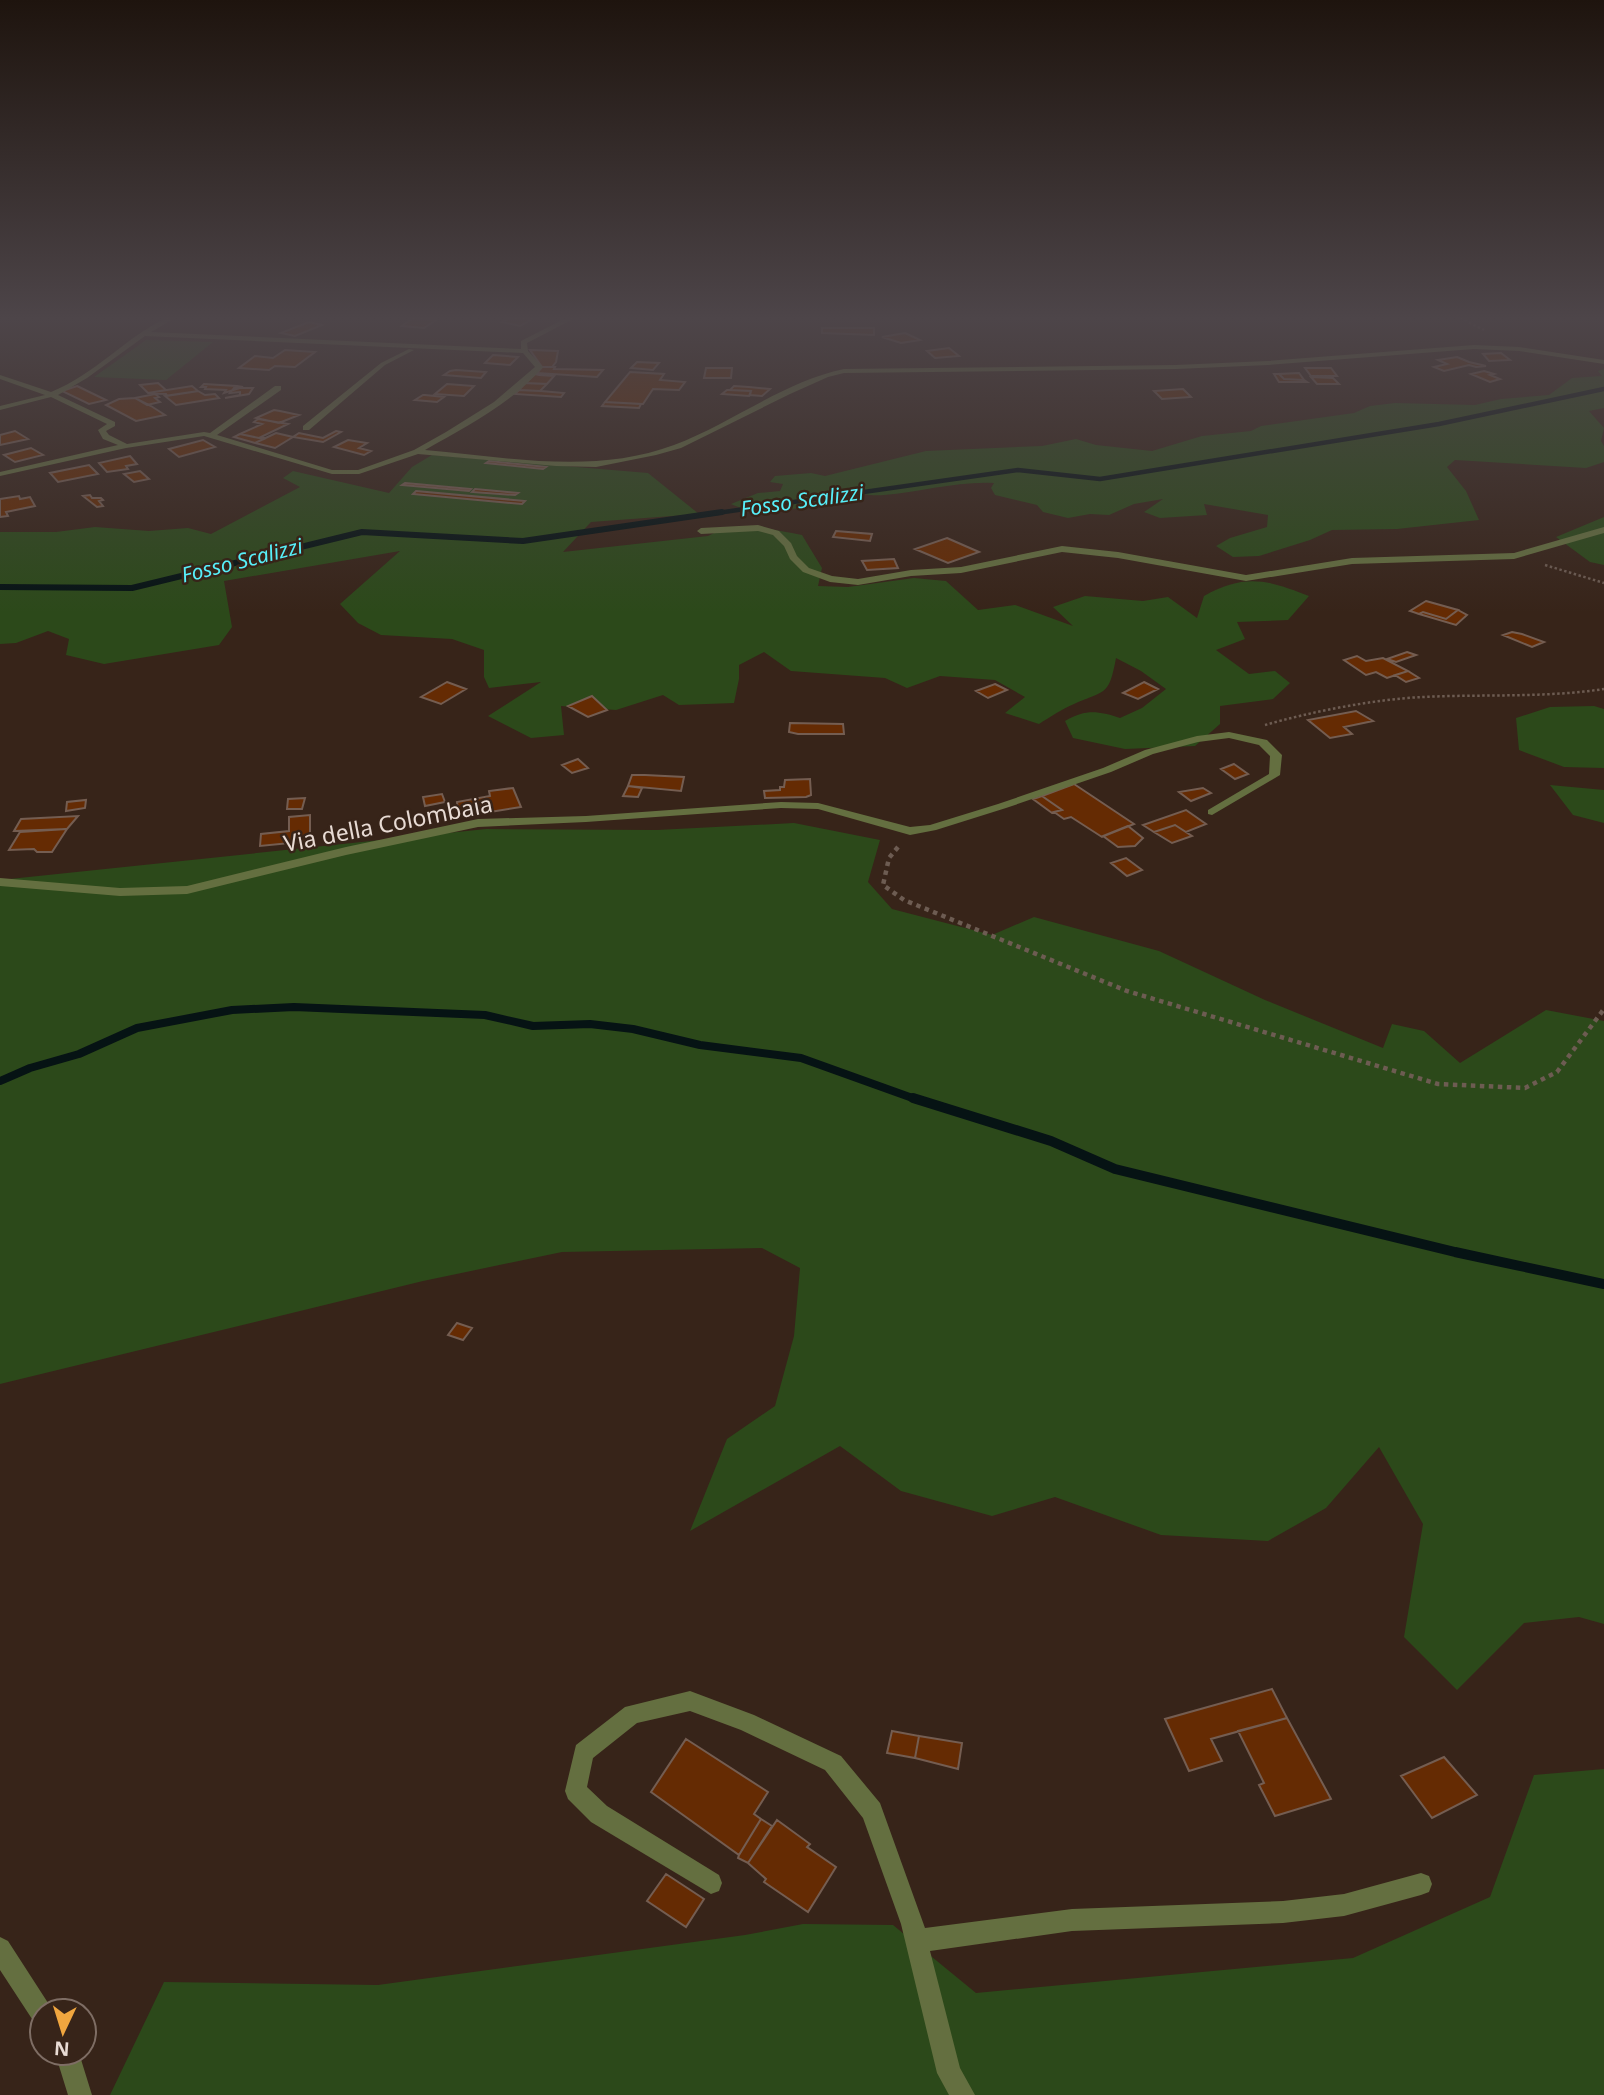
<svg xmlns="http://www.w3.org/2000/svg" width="1604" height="2095" font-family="'Noto Sans',sans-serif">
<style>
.green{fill:#2c491a}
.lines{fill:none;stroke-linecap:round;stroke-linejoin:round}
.stream-far3{stroke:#061314;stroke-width:4.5}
.stream-far2{stroke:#061314;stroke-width:6}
.stream-far1{stroke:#061314;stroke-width:8}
.stream{stroke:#061314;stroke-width:10}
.building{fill:#652b03;stroke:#745d51;stroke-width:2}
.path-far1{stroke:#6d5c52;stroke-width:2.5;stroke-dasharray:2.5 2.5;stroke-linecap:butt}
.path{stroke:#6d5c52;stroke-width:4.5;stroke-dasharray:4.5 4.5;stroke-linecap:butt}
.minor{fill:#646f40;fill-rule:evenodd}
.labels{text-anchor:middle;stroke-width:5;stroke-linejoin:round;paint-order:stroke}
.far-water-label{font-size:21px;font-style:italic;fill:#57eff9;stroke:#372419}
.street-label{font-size:23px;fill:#e8dbd4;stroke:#372419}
</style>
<rect width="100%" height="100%" fill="#372419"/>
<path class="green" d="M146,340L213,342L166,380L94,377Z
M1604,369V408L1589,411L1604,428L1601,441L1604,446V462L1586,468L1455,460L1447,467L1466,491L1479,520L1397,529L1332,530L1310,540L1259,556L1233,557L1216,546L1230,538L1267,527L1268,515L1204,504L1207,515L1160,518L1144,512L1163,499L1134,504L1109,515L1090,514L1068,518L1043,512L1037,505L995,495L991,488L994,483C958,481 920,492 884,495C867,497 853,490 835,493L834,499C821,506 767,514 752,511C745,510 738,507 731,504L758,493L780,491L783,484L770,482L775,476L811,473L825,476L926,451L1042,446L1076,439L1096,445L1152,451L1202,436L1251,431L1261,426L1354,413L1370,406L1395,403L1475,405L1501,399L1549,395L1572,378L1602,376L1598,371Z
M432,455L648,473L699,514L591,522L563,552L708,536C737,520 770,529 802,535L822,568L818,586L848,587L914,578L946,581L978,610L1015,605L1073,626L1053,607L1085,596L1143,601L1168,597L1197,618L1204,596C1245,573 1268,580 1309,596L1288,620L1237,622L1245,639L1216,650L1249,674L1275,671L1290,683L1273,699L1220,706V724L1195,746L1125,749L1073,738L1065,721C1086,709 1098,711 1120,718L1142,708L1166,689L1141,671L1116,658C1109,696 1106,690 1074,704C1062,709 1050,717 1039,724L1005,713L1025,697L995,680L940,676L907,688L885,678L791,671L764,652L739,665V679L734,703L679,705L663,695L616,710L561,706L564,735L531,738L488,716L541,682L489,688L484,677V650L452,639L381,635L358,623L340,604L400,551L224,581L232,627L219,645L104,664L66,655L69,639L48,631L16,643L0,644V532H56L95,527L149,531L188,528L211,534L300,487L283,478L293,471L389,493L412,467Z
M1604,517V565L1590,562L1556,537Z
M1594,706L1604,709V768L1564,767L1519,750L1516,718L1550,707Z
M1550,785L1604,790V823L1573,815Z
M794,823L880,840L868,882L892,909L992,935L1034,917L1159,951L1265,1000L1383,1048L1392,1024L1424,1031L1460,1063L1546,1010L1604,1021V1624L1579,1617L1524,1623L1457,1690L1404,1637L1423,1524L1379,1447L1326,1508L1268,1541L1161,1535L1055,1497L992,1516L901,1491L840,1446L690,1531L727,1439L775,1406L794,1336L800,1268L762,1248L562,1252L423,1281L0,1384V880L486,829L657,830Z
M1604,1769V2095H110L164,1982L378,1985L745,1935L803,1924L893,1925L976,1993L1353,1958L1490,1897L1534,1775Z"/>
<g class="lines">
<path class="stream-far3" d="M710,514L1018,470L1100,479L1439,424L1604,389"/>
<path class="stream-far2" d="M0,587L132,588L362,532L523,541L722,512"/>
<path class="stream-far1" d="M0,1081L30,1068L79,1054L137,1028L232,1010L294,1007L485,1015L533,1026L590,1024L633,1029L700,1045L801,1058L918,1100"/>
<path class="stream" d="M913,1098L1051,1141L1115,1169L1455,1252L1604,1284"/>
</g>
<path class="building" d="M413,318H416L436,320L424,328L402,326Z
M511,318H534L520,326L502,322Z
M309,322L322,325L295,336L281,333Z
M822,328H874V335L822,333Z
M905,333L920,340L901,343L882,337Z
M949,348L959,356L935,358L927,351Z
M285,350L315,352L295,367L275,366L269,370L239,368L255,356L273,358Z
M530,350L558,351L556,362L552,367H542Z
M1501,353L1510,360L1489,361L1483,354Z
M493,355L518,357L510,365L485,363Z
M1457,357L1469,362L1486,366L1476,367L1469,365L1444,371L1434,367L1447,364L1438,360Z
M637,362L659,363L653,370L631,368Z
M542,367H555L554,369L603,370L597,377L537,373Z
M706,368H732L731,378H704Z
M1305,368H1331L1337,376H1311Z
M450,371L456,370L486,372L481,378L444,375Z
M1484,371L1494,374L1490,375L1500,379L1490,382L1471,374Z
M630,372L664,374L660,380L685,382L679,390L653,389L643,404L605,402Z
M1299,373L1304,380L1284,379L1279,374Z
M535,374L539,375L554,376L547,384L525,383Z
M1274,374H1279L1284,379L1304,380L1307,382H1279Z
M1311,377L1333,378L1339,384H1317Z
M158,383L166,390L148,393L140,385Z
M525,383L547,384L540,391L519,390Z
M204,384L237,386L243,387L224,393L226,390L205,389L206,387H201Z
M447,384L474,386L464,396L435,394Z
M77,386L106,400L89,404L62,391Z
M192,386L198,391L167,396L166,394L148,393Z
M734,386L749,387L770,389L762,396L750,395L751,391L730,390Z
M234,388H253L249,394L225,398L240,395V392L230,393Z
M1183,389L1191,397L1162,399L1154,391Z
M519,390L541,391L564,393L561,397L515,394Z
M727,390H730L751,391L749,396L722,394Z
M198,391L205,395L215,394L219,398L176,405L165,396Z
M155,394L159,397L155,398L160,402L147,405L135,398Z
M423,395H425L444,397L437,402L415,400Z
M135,398L151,406L165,415L136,421L106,405L119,399Z
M605,402L641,404L639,408L602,406Z
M274,410L280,411L299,415L279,423L256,418Z
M258,419L288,424L259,438L240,434L262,424L254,422Z
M15,431L28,439L0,445V435Z
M336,431L341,432L323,442L293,437L299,433L323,438Z
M276,433L293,437L275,448L255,443Z
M240,434L259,438H266L255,443L234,437Z
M203,440L215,447L179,457L169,449Z
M348,440L367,443L359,448L371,451L364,455L334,447Z
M31,448L43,455L15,462L4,455Z
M130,456L137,464L126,466L128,469L107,472L99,463Z
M489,461L546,467L543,469L486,463Z
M89,465L98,474L58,482L50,473Z
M140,471L149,479L134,482L124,474Z
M405,483L471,489L469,491L402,485Z
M475,489L518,493L515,495L472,492Z
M416,491L525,501L522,504L413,494Z
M90,495L92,498H101L103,500L99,501L103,506L97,507L83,496Z
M19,496L20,499L30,497L35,506L6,512L8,516L0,517V499Z
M836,531L872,534L870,541L833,537Z
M947,538L979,552L948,563L915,549Z
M894,559L898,568L867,570L862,561Z
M1426,601L1458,610L1446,619L1423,612L1419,614L1410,611Z
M1458,610L1467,615L1456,625L1419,614L1423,612L1446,619Z
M1512,632L1522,634L1544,642L1532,647L1503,635Z
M1407,652L1416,655L1396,662L1387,659Z
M1357,656L1366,661L1383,658L1408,671L1387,678L1376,672L1366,675L1344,660Z
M1408,671L1419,678L1406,682L1395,675Z
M447,682L466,689L441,704L421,697Z
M1144,682L1158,689L1138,699L1123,693Z
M995,684L1007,690L988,698L976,691Z
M592,696L607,710L588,717L568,706Z
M1356,711L1373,721L1344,727L1352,734L1330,738L1308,720Z
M790,723L843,724L844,734H798L789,732Z
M578,759L588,768L572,773L562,765Z
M1234,764L1248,774L1235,779L1221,769Z
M632,775H645L684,777L681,791L628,786Z
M810,779L811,795L806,797L765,798L764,791L780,790V787H784L785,780Z
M1074,784L1134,824L1102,837L1071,817L1064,819L1054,812L1062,810L1042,796Z
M628,786L642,788L638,797L623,796Z
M513,788L521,807L459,817L457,802L490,796L489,791Z
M1203,788L1211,793L1191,801L1179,792Z
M442,794L445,802L425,806L423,797Z
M1042,796L1062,810L1052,813L1033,799Z
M305,798L302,809H287L288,799Z
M86,800L85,808L66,811L67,802Z
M1186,810L1206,824L1186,832L1175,825L1154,832L1143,825Z
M310,815V841L260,846L261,834L289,831V817Z
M78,816L67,829L14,831L21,819Z
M1175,825L1192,836L1172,843L1154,832Z
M1128,826L1143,838L1135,846L1118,847L1103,836Z
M67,829L52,852H37L34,849L9,850L20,832Z
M1126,858L1142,870L1127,876L1111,863Z
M457,1323L472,1328L463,1340L448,1335Z
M1272,1689L1287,1718L1211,1739L1222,1761L1189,1771L1165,1719Z
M1287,1718L1331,1799L1275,1816L1259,1785L1264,1783L1238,1731Z
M892,1731L919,1736L915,1758L887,1753Z
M919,1736L962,1743L958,1769L915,1758Z
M686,1739L768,1792L754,1814L761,1819L739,1855L651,1792Z
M1444,1757L1477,1795L1432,1818L1401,1776Z
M761,1819L772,1826L748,1863L738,1858L739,1855Z
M777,1820L810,1844L807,1847L836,1867L808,1912L764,1882L766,1879L748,1863Z
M666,1874L704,1899L686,1927L647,1901Z"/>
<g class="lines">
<path class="path-far1" d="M1460,318L1484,330
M1545,565L1604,583
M1265,725C1310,712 1375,699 1423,697C1483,694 1544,698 1604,689"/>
<path class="path" d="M898,847L889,858L883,885L904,900L1127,991L1438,1084L1525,1088L1557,1072L1604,1009"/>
<path class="minor" d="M166,318H175L151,332L521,349V341L566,318H575L527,343L528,351L543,367C511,404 467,426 425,450C507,457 594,475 674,445C732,423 783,382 844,369L1176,365L1268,361L1474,345L1519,347L1604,360V364L1519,351L1474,349L1268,365L1176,369L844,373L828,377L790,394L681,448L656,455L596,467L556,466L418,454L359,474H332L204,436L126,448L0,476V472L118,445L103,439L98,430L107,424L51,397L0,410V406L45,395L0,379V375L51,392C94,375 125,338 166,318ZM145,336L523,353L535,367L494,402L446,432L414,450L358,470H332L217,435L281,390V386H275L210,433L204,432L127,444L109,435L106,431L115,426V422L58,395L87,378Z
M409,349L414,350L385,365L309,430H303V426L381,363Z
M758,525L779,531L791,543L797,556L809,568L832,576L858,579L911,570L961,567L1062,546L1118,552L1246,575L1352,558L1514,553L1604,527V533L1514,559L1352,564L1246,581L1118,558L1062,552L961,573L911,576L858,585L830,582L803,572L790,559L784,546L773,535L758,531L701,534L697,531L701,528Z
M1229,732L1267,740L1282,755L1280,775L1212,815L1208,814V810L1269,774L1270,756L1259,745L1229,738L1198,742L1153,754L1111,772L1006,808L936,830L910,835L818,809L781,808L586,822L478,827L346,855L187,894L120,896L0,886V878L120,888L187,886L346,847L478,819L586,816L781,802L818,803L910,827L930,825L998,804L1103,768L1145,750L1197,736Z
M690,1691L754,1715L841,1756L880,1803L925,1928L1072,1909L1283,1901L1344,1894L1421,1873L1429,1876L1432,1884L1429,1892L1421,1895L1344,1916L1283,1923L1072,1931L930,1951L960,2068L975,2095H949L937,2073L901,1924L863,1818L825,1770L741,1730L690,1711L637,1723L593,1758L587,1787L607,1806L719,1875L722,1883L719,1891L711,1894L591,1822L568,1799L565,1791L576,1745L625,1707Z
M0,1937L8,1941L50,2006L53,2011H42V2026L34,2022L0,1970Z
M55,2053H79L92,2095H68Z"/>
</g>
<linearGradient id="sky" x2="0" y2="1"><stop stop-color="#1e140e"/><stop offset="0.52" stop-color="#4d4549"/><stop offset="1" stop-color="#4d4549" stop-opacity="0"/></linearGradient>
<rect width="1604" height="612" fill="url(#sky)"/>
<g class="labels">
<g class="far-water-label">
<text transform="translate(802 501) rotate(-8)" y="7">Fosso Scalizzi</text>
<text transform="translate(242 561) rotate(-14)" y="7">Fosso Scalizzi</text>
</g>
<g class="street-label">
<text transform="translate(388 824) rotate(-11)" y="8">Via della Colombaia</text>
</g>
</g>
<g transform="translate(63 2032) rotate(184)"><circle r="33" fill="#372419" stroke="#7e6d64" stroke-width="2"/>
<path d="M0-5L12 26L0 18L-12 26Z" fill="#f0a63f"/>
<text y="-10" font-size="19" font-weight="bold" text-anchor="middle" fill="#e8dbd4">N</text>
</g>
</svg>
